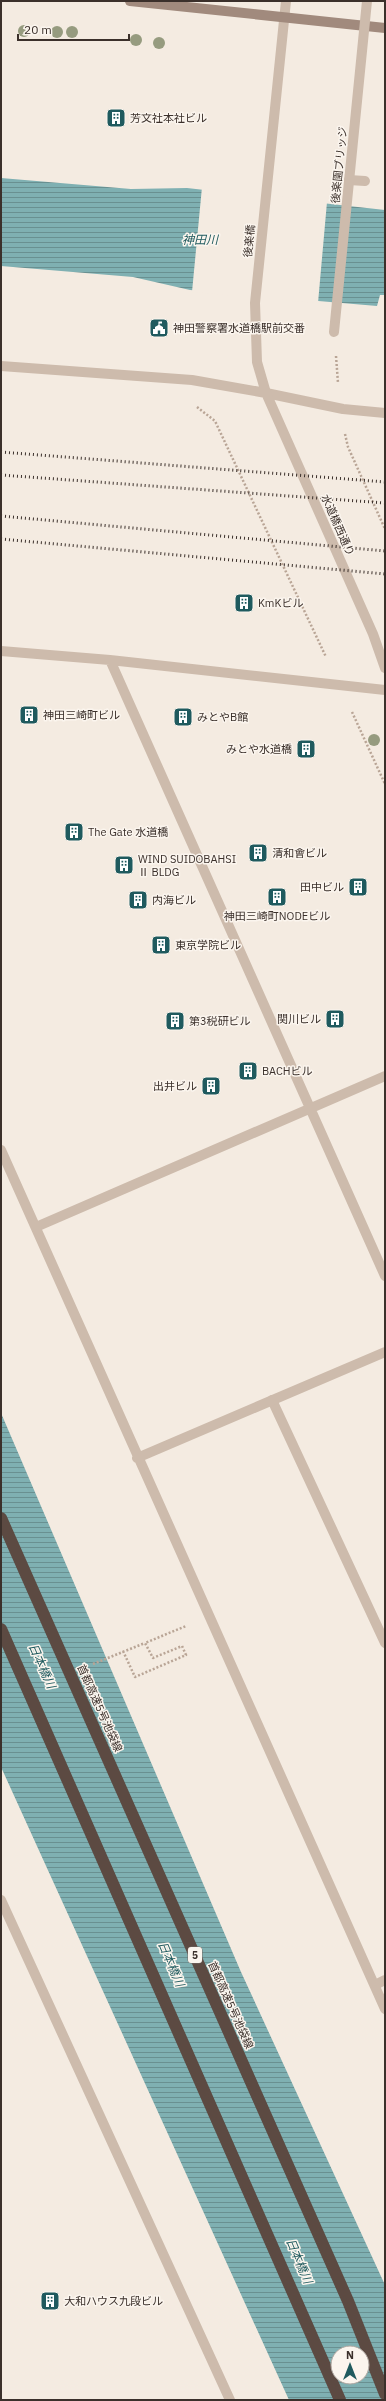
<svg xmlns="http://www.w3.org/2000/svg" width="386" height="2401" font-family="'IBM Plex Sans','Noto Sans JP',sans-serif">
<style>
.water{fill:url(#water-rules);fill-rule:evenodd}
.pier{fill:#f4ebe1}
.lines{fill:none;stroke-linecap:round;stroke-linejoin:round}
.path{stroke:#b9a596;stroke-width:2.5;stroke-dasharray:2 2;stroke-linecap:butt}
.service{stroke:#cdbbac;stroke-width:10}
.pedestrian{stroke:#cdbbac;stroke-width:10}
.minor{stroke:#cdbbac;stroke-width:10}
.tertiary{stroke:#cdbbac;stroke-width:10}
.secondary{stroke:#a18a7d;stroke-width:10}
.rail{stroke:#3b302b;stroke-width:3;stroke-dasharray:1 3;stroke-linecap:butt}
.pedestrian-bridge{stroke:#cdbbac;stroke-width:10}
.motorway-bridge{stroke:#5c4a42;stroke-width:12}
.tree{fill:#969b7f}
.labels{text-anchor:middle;stroke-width:3;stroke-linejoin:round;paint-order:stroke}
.shield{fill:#fbf5ee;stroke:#756b66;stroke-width:1}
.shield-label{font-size:10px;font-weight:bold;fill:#3b302b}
.poi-label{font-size:11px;fill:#3b302b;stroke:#fbf5ee;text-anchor:start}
.street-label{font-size:11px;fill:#3b302b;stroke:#fbf5ee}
.water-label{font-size:12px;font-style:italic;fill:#1f5a5e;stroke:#fbf5ee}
</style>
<defs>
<pattern id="water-rules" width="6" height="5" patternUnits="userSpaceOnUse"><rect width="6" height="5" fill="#7fb0b2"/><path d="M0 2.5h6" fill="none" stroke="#699091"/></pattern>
</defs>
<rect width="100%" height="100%" fill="#f4ebe1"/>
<path class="water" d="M1,178L131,189L187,188L385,210V295H380L377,306L190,290L133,277L1,266Z
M1,1413L241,1972L385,2285V2400H289L1,1767ZM338,2353H362V2377H338Z"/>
<path class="pier" d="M202,187L327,202L318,303L192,292Z"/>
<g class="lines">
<path class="path" d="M336,356L338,383
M197,407L215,421L326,657
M345,434L348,447L385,529
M352,712L385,784
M123,1651L135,1677L186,1655L182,1646L153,1658L145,1643L186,1626
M93,1664L145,1643"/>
<path class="service" d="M272,1400L385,1643"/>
<path class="pedestrian" d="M349,180L365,181"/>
<path class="minor" d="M266,393L343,409L385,413
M1,651L110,660L385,690
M110,660L385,1276
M1,1150L385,2009
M36,1227L385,1076
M137,1458L385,1352
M375,1985L385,1980"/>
<path class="tertiary" d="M286,1L255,303L257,362L266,393L373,634L385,668
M1,366L192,380L266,393
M1,1900L230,2400"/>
<path class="secondary" d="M130,1L385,28"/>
<path class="rail" d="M1,452L385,482
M1,475L385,503
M1,516L385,551
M1,539L385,574"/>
<path class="pedestrian-bridge" d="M334,332L367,1"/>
<path class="motorway-bridge" d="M1,1518L348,2301L385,2394
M1,1629L340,2400"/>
</g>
<g class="tree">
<circle cx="24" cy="31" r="6"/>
<circle cx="57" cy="32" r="6"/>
<circle cx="72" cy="32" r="6"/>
<circle cx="136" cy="40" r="6"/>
<circle cx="159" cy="43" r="6"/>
<circle cx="374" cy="740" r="6"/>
</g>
<defs>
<g id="building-square" transform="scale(1)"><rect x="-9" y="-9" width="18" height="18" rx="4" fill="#1f5a5e" stroke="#fbf5ee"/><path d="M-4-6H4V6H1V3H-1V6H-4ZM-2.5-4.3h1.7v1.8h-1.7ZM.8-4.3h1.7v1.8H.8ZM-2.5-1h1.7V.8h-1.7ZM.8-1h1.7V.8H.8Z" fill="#fff"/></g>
<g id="civic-square" transform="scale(1)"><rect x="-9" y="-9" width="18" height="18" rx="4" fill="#1f5a5e" stroke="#fbf5ee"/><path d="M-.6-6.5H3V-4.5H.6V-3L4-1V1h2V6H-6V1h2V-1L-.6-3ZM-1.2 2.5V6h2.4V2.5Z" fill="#fff"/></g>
</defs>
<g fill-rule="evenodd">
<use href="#building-square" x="116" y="118"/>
<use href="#civic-square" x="159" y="328"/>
<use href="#building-square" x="244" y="603"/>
<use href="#building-square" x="29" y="715"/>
<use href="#building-square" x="183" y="717"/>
<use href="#building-square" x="306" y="749"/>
<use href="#building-square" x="74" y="832"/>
<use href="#building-square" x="258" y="853"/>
<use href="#building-square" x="124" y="865"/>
<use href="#building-square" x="358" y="887"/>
<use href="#building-square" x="277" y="897"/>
<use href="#building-square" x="138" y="900"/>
<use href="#building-square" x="161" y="945"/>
<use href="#building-square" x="335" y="1019"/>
<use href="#building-square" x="175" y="1021"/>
<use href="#building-square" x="248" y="1071"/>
<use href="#building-square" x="211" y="1086"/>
<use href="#building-square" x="50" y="2301"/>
</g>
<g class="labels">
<rect class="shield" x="188" y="1947" width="14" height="16" rx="3"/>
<g class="shield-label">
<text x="195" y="1959">5</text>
</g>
<g class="poi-label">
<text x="130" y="122">芳文社本社ビル</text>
<text x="173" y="332">神田警察署水道橋駅前交番</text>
<text x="258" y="607">KmKビル</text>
<text x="43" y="719">神田三崎町ビル</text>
<text x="197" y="721">みとやB館</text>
<text x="292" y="753" text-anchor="end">みとや水道橋</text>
<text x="88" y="836">The Gate 水道橋</text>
<text x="272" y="857">清和會ビル</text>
<text x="138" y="863">WIND SUIDOBAHSI<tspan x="138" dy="13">Ⅱ BLDG</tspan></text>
<text x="344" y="891" text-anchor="end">田中ビル</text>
<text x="152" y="904">内海ビル</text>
<text x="277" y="920" text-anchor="middle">神田三崎町NODEビル</text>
<text x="175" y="949">東京学院ビル</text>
<text x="321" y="1023" text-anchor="end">関川ビル</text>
<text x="189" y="1025">第3税研ビル</text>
<text x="262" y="1075">BACHビル</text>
<text x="197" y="1090" text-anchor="end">出井ビル</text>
<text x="64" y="2305">大和ハウス九段ビル</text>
</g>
<g class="street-label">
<text transform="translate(339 165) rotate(-84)" y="4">後楽園ブリッジ</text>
<text transform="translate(249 241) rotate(-84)" y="4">後楽橋</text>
<text transform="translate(338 525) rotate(66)" y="4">水道橋西通り</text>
<text transform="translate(100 1708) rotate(66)" y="4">首都高速5号池袋線</text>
<text transform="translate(231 2005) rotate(66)" y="4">首都高速5号池袋線</text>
</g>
<g class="water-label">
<text x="200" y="244">神田川</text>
<text transform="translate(42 1666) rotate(66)" y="4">日本橋川</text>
<text transform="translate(171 1964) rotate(67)" y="4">日本橋川</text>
<text transform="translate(299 2261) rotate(67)" y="4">日本橋川</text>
</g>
</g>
<rect width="386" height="2401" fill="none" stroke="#3b302b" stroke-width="4"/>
<g transform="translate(350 2365)"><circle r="19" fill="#fbf5ee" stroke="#aea6a0"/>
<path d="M0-3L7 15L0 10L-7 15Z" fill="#1f5a5e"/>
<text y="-6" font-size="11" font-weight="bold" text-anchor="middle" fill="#3b302b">N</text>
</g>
<path d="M18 34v6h111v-6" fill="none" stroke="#3b302b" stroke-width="2"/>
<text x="24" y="34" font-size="12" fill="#3b302b" stroke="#fbf5ee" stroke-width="3" paint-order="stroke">20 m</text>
</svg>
